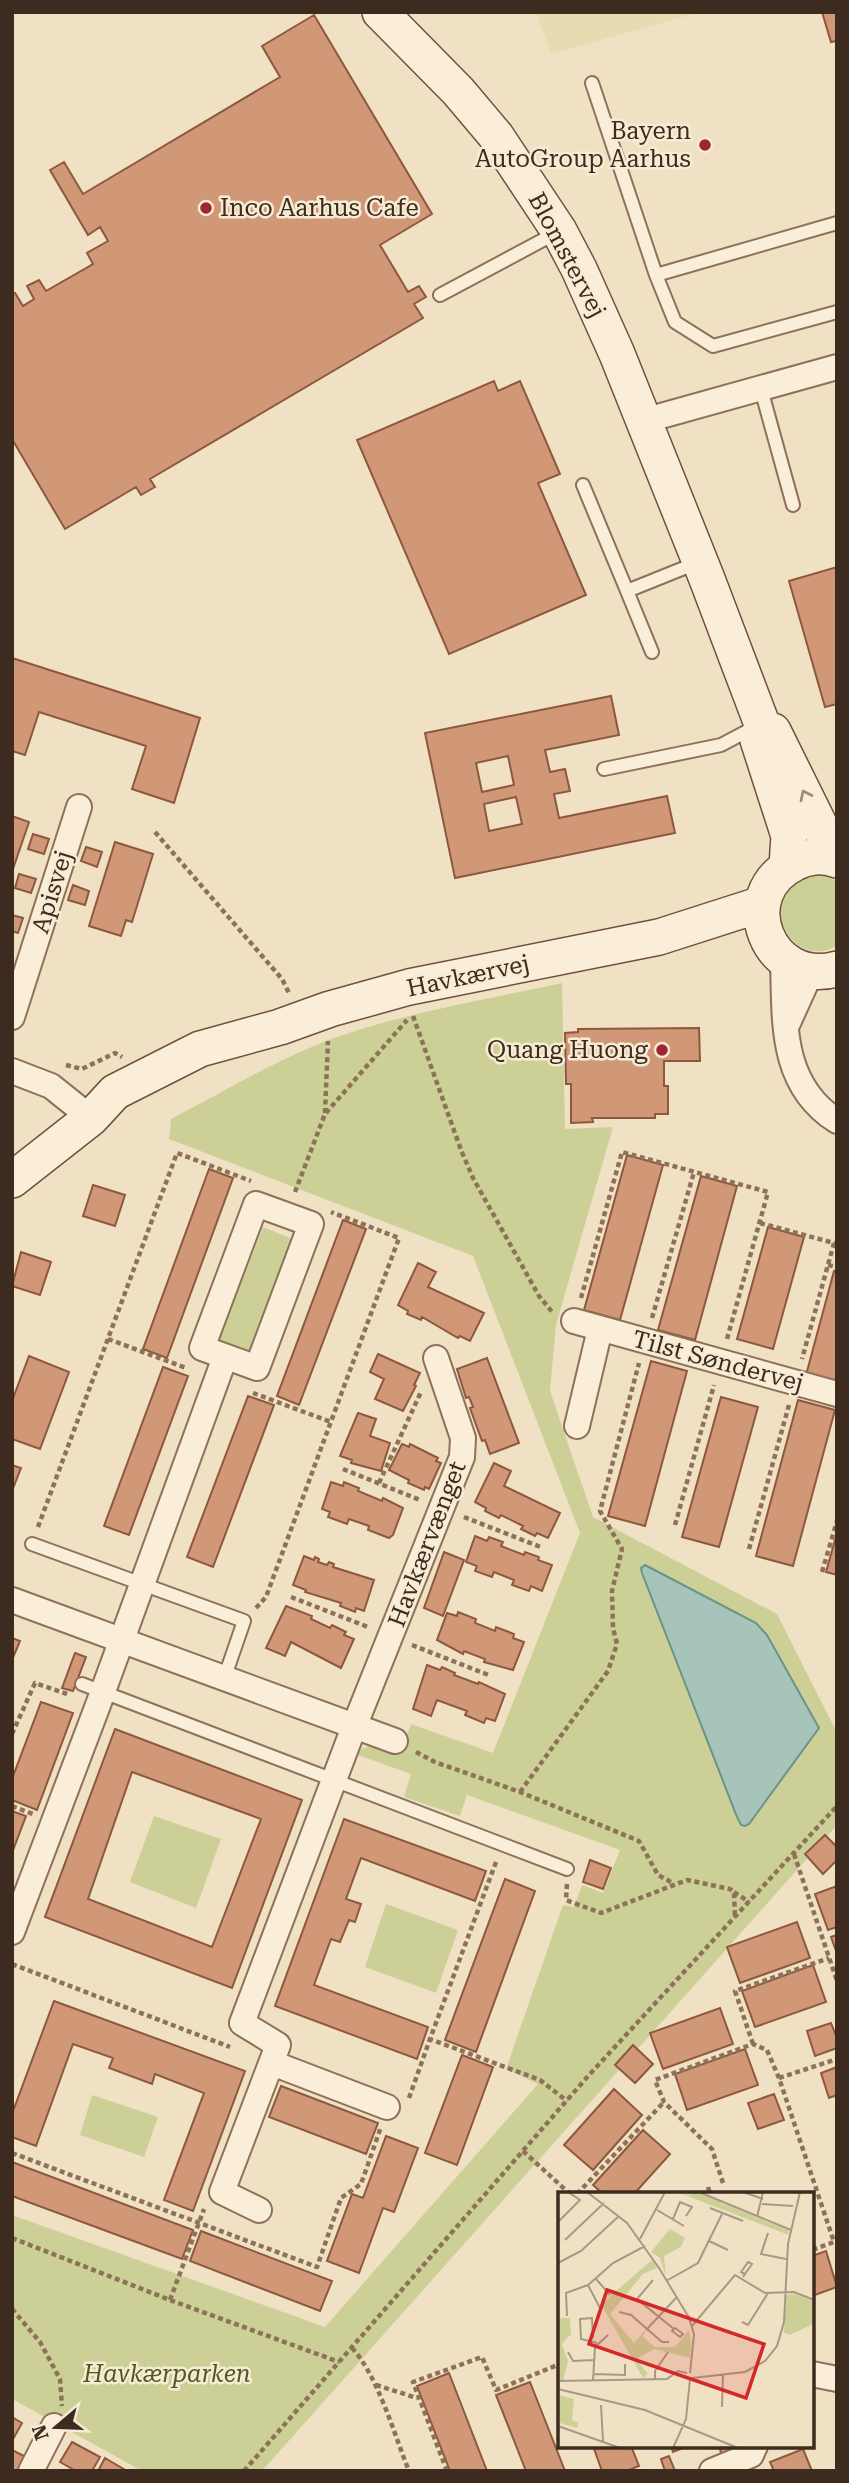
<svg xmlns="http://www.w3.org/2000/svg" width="849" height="2483" font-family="'Roboto Serif',serif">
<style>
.farmland{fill:#e7dbb1}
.green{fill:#ccd097}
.water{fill:#a6c4b9;stroke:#6c9387;stroke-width:2}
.building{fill:#d19878;stroke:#8d583e;stroke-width:2;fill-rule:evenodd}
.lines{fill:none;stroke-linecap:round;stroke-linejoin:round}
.lane-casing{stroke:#8d7159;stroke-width:16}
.street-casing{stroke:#8d7159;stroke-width:28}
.secondary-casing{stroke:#6e523c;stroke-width:38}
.path{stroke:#8d7159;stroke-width:4.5;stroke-dasharray:5 3.5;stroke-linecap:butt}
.lane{stroke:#fbeed8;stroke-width:12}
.street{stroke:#fbeed8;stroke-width:24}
.secondary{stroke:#fbeed8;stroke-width:35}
.oneway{stroke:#9c8c7b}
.poi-dot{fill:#9f262e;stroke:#f7ebd4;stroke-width:2.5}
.labels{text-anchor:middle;stroke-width:5;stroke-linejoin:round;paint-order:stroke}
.poi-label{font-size:24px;fill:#3c2b1e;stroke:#f7ebd4;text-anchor:end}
.street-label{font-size:24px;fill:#3c2b1e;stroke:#f7ebd4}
.park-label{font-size:24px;font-style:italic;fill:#4f5924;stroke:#f7ebd4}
.inset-road{fill:none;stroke:#a99882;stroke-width:2}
.view{fill:#d62828;fill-opacity:0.15;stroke:#d62828;stroke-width:3.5}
.inset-edge{fill:none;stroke:#3c2b1e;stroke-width:3.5}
</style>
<rect width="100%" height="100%" fill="#f1e1c4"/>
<path class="farmland" d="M536,12H701L551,54Z"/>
<path class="green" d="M813,876H825L837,881V946C788,972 753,894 813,876Z
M562,983L565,1129L613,1127L556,1325L550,1391L593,1517L777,1614L837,1733V1825L262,2471H142L12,2399V2215L325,2327L538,2084L506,2069L563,1905L574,1907L582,1885L603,1893L620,1850L467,1795L460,1816L404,1797L411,1774L358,1755L360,1750C374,1742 386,1749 400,1754L411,1724L493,1753L580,1533L473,1256L169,1139L171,1119C225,1091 286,1054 343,1035C414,1011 489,999 562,983Z
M263,1227L295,1240L252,1356L218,1343Z
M154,1816L221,1839L196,1908L130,1882Z
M386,1904L458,1930L436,1993L365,1967Z
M92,2095L158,2117L144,2157L80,2135Z"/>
<path class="water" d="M645,1565L756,1623L767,1635L819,1728L749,1824L745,1826L741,1825L737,1817L642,1573L641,1568Z"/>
<path class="building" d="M822,12H837V41L831,42Z
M314,15L432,214L380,245L408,292L419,286L426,297L414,304L423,318L150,479L155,487L141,495L136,487L65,529L12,439V294L15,293L23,306L34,299L27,286L39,280L46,291L93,264L87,253L108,241L100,227L88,235L50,170L64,162L83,194L280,77L262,46Z
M494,381L498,391L520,381L560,474L538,483L586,595L449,654L357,440Z
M837,567V704L825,707L789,581Z
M12,658L200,718L174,803L132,789L146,746L39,712L25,755L12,751Z
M611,696L619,735L545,750L550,772L565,769L570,791L554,794L559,818L667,796L675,833L455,878L425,733ZM508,756L514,785L482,792L476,763ZM516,797L522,824L489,831L484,804Z
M12,816L29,822L12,872Z
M33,834L49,839L44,854L28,849Z
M115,842L153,854L132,922L126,920L121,936L89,926Z
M86,847L102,852L97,867L81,861Z
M19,874L36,879L31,893L15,888Z
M73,885L89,891L85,905L68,900Z
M12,915L23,918L18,933L12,931Z
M699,1028L700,1061H664V1086H668V1114H655V1118H592L593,1122L571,1123V1084H566L565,1033L578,1032V1029Z
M627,1155L663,1165L620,1320L584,1310Z
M209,1169L233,1178L167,1358L143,1349Z
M701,1176L737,1186L695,1340L658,1330Z
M93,1185L125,1195L115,1226L83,1216Z
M343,1220L366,1229L299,1405L277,1396Z
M768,1227L804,1237L773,1349L737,1339Z
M21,1252L51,1262L40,1295L12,1286Z
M418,1263L436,1272L428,1287L484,1313L470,1341L460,1336L458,1338L422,1317L421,1320L407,1314L408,1311L398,1305Z
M834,1271L837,1272V1384L806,1375Z
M378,1354L420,1373L414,1385L416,1386L403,1411L375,1399L384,1379L370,1372Z
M29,1356L69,1372L40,1449L12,1439V1401Z
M487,1358L519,1443L490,1454L485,1440L482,1441L470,1408L473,1407L469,1397L466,1398L457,1369Z
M651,1361L687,1371L645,1526L608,1516Z
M163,1367L188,1376L129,1535L104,1526Z
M248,1396L274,1405L213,1567L187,1557Z
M721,1397L758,1407L719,1547L682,1537Z
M798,1400L835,1410L793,1566L756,1556Z
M358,1413L376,1419L370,1436L390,1443L381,1471L351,1463L352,1460L340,1456Z
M402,1444L409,1447L410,1444L438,1458L436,1461L441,1463L429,1489L425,1487L424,1490L408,1483L409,1480L389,1470Z
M494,1463L511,1471L504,1486L560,1513L548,1538L537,1533L535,1536L521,1529L523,1526L501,1515L499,1518L485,1511L486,1508L475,1502Z
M12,1465L21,1468L12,1491Z
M331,1482L343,1486L344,1482L359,1488L358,1491L382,1501L383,1498L403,1508L393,1535L389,1538L368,1530L369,1526L349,1519L347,1524L328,1517L330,1512L322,1509Z
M837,1533V1575L826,1572Z
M475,1536L487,1541L489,1537L503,1542L501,1546L524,1555L525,1552L539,1557L538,1560L552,1565L542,1591L531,1586L529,1591L512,1585L514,1580L494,1572L492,1577L475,1571L477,1566L466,1562Z
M444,1552L464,1560L443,1616L424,1608Z
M304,1556L314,1560L315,1557L319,1559L318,1562L327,1565L329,1562L334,1564L333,1567L374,1580L364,1611L356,1608L355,1612L340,1606L341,1603L305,1592L306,1590L293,1585Z
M286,1606L312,1616L311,1619L330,1628L332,1625L346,1632L344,1635L354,1639L341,1668L291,1642L285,1656L266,1648Z
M458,1612L476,1619L475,1623L495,1631L496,1627L514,1634L513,1638L524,1642L513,1670L484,1662L485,1659L464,1651L463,1654L437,1640L447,1613L457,1616Z
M12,1638L20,1641L12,1660Z
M75,1653L86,1657L73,1691L62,1688Z
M427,1665L440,1670L442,1667L455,1673L454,1675L478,1684L479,1682L505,1694L495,1721L486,1718L484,1723L465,1715L467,1711L437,1700L431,1716L413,1709Z
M41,1702L73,1713L37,1810L12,1800V1779Z
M115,1729L302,1800L232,1988L45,1917ZM132,1772L261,1819L212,1947L88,1899Z
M12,1811L26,1816L12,1853Z
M344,1819L486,1871L475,1901L361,1858L346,1899L361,1904L355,1922L349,1920L340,1942L331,1939L314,1985L428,2027L417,2059L275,2006Z
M825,1835L837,1847V1860L823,1874L805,1854Z
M590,1860L611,1868L603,1889L583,1882Z
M505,1879L535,1891L476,2052L445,2040Z
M837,1886V1927L828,1930L815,1894Z
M797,1922L810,1958L740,1983L727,1947Z
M837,1935V1954L831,1937Z
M813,1965L826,2002L755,2027L742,1991Z
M54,2001L245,2071L193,2211L164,2200L204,2093L155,2074L152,2084L109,2068L113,2058L73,2044L36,2146L12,2137V2114Z
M720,2008L733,2044L663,2069L650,2033Z
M831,2023L837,2038V2048L815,2056L807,2031Z
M633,2045L653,2064L635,2083L615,2065Z
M745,2049L758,2085L687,2110L675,2074Z
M462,2055L493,2067L457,2165L425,2153Z
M837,2067V2095L829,2098L821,2073Z
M281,2086L378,2123L366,2154L269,2117Z
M614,2089L642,2115L593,2170L564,2145Z
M774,2094L784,2120L758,2129L748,2103Z
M643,2130L670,2154L634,2194H603L593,2185Z
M386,2136L418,2148L394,2212L383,2208L359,2273L327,2261L352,2194L363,2198Z
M12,2162L193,2230L182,2259L12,2196Z
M201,2231L332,2281L320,2311L190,2261Z
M826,2251L837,2287L812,2296V2256Z
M449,2373L487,2471H450L417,2386Z
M530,2382L565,2471H526L496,2395Z
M12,2417L22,2423L12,2441Z
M72,2442L100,2457L92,2471H76L60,2462Z
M593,2446H631L639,2466L627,2471H602Z
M671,2446H688L673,2452Z
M719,2446H729L732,2452L722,2456Z
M803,2449L812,2471H774L770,2462Z
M12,2450L28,2458L21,2471H12Z
M669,2456L675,2471H665L661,2459Z
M105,2458L127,2471H98Z"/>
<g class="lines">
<g class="lane-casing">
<path id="lane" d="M592,83L656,275L675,322L713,346L837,312
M656,275L837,223
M440,295L556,233
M761,389L793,505
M583,485L627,591L699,562
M627,591L652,652
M604,769L721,745L755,727
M32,1544L244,1621L224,1679
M82,1684L567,1869"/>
</g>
<g class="street-casing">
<path id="street" d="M643,421L837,367
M783,960C785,1020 779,1084 837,1121
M12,1017L79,807
M787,1025L811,972
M12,1071L51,1086L91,1118
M256,1204L311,1224L257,1368L202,1348Z
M574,1321L837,1394
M577,1426L600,1329
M12,1600L395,1741
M12,1932L98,1705L225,1357
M272,2063L387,2107
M259,2210L222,2192L278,2045L242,2023L354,1727L462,1457L463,1438L436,1358
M812,2374L837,2379
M31,2471L54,2426
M712,2471L751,2455L755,2446"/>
</g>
<g class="secondary-casing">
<path id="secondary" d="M380,12L458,91L496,136L559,231L579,269L617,354L707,579L762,724L758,740L789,836L787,866
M773,731L822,830L832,858
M837,860C823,855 807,856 795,863C731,894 768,988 837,969
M12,1180L91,1118L115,1092L200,1049L280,1027L330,1009L409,987L659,937L762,904"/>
</g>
<path class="path" d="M155,832L282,979L289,993
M413,1016L461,1150L473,1178L539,1296L553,1313
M66,1065L82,1069L115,1053L122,1057
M325,1113L328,1041
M295,1192L325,1114L407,1020
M760,1223L834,1243L802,1359
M828,1265L837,1267
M581,1298L622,1152L768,1192L727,1339
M652,1318L694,1172
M108,1339L186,1368
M253,1393L331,1422
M343,1469L420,1500
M379,1483L421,1392
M464,1517L543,1548
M675,1525L714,1385
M38,1527L177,1153L251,1181
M749,1549L789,1405
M822,1572L837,1521
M291,1597L368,1627
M256,1608L266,1597L399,1238L331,1212
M412,1645L491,1676
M12,1734L35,1683L67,1694
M416,1752L435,1762L520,1792L639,1841L658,1875L673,1883
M520,1792L608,1671L617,1644L613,1628L612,1591L622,1549L600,1511L639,1363
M12,1806L33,1814
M794,1854L837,1981
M496,1862L430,2039L540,2080L567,2101
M567,1884L566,1900L601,1913L687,1880L730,1889L734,1892L735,1917
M734,1892L749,1902
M12,1964L230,2047
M753,2044L735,1991L829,1958
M779,2078L837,2059
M409,2098L430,2039
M523,2151L570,2194
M12,2153L317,2267L341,2198L361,2184L381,2127
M723,2183L712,2149L664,2102L655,2080L753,2044L767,2050L779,2078L834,2242L812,2250
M708,2187L710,2194
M577,2194L664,2102
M12,2238L170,2300L339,2362
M170,2300L204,2209
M12,2309L40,2342L60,2379L62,2406
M352,2348C378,2376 394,2434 409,2471
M376,2385L417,2398
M244,2471L589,2075L837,1806
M447,2471L413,2382L482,2357L496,2390L560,2364"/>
<use href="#lane" class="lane"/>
<use href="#street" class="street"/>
<use href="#secondary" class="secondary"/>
</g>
<defs><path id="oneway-chevron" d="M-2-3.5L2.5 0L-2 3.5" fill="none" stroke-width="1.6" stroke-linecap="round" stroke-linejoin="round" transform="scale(1.75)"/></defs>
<use class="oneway" href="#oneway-chevron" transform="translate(805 795) rotate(-116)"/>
<g class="poi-dot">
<circle cx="705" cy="145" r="7"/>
<circle cx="206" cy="208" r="7"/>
<circle cx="662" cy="1050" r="7"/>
</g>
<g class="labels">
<g class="poi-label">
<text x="691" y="139">Bayern<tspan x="691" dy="28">AutoGroup Aarhus</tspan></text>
<text x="220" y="216" text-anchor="start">Inco Aarhus Cafe</text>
<text x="648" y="1058">Quang Huong</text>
</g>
<g class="street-label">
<text transform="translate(567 255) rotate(62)" y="8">Blomstervej</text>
<text transform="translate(52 892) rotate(-73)" y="8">Apisvej</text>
<text transform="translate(468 976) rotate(-12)" y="8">Havkærvej</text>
<text transform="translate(718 1361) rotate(15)" y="8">Tilst Søndervej</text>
<text transform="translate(427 1544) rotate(-69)" y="8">Havkærvænget</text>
</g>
<g class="park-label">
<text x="167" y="2382">Havkærparken</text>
</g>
</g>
<g transform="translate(558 2192)">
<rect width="256" height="256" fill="#f1e1c4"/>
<path d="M119,0L134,4L127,0H140L165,11L162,14L166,12L230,38L231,43ZM112,37L127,46L123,55L106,64L108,85L102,66L93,60ZM94,68L99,76L85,82L52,122L76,151L88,137L85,145L97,155H117L131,138L133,151L132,166L97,157L78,167L90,182L85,186L43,112ZM237,102L255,109V132L232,143L226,141L228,103ZM0,126H12L13,142L4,152L10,169L5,189L0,188ZM0,203L16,207L14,229L20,230L19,236L2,231Z" fill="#ccd097"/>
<path class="inset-road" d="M29,0L69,31L101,76M141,0L233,38M185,0L205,7M204,12L235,14M152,16L185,29M99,18L126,34M199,25L205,0M115,27L122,10L134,15L128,24M0,30L22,8L10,0M210,41L203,62L228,67M82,47L107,0M7,48L46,11M151,49L170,58M0,71L23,59L61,24M140,71L153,44M101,76L130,124M185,85L187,82L194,72L190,70L183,80L187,82M38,87L52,103M95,88L79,107L116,137M108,89L140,71L164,22M30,93L42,116M61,120L73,123L104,150H111M130,123L136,142L132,181M9,124L8,101L30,93L55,71L87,54M184,130L190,133L210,101M134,134L177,83L207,101L236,100L256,108M117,136L125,142L122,145L114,139ZM88,138L118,106M35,146L34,126L22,127L23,147L39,151M10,160L15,169L36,168M35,182L67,183V172M134,186L187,180L207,169L219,154L226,130L230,52L242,0M97,187V179L110,160M0,189L109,187L120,179L129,181M35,189L37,155L50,143M0,197L87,218L180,256M43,213L45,249M164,215L165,183M0,234L62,256M115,256L128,227L132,187"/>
<path class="view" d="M49,98L206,152L188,206L31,152Z"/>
<rect width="256" height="256" class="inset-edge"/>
</g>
<rect width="849" height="2483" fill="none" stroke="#3c2b1e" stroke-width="28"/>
<g transform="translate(56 2427) rotate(251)" stroke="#f7ebd4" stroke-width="5" paint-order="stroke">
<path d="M0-5L12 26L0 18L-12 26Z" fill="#3c2b1e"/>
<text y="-10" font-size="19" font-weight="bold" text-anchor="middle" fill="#3c2b1e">N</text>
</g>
</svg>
